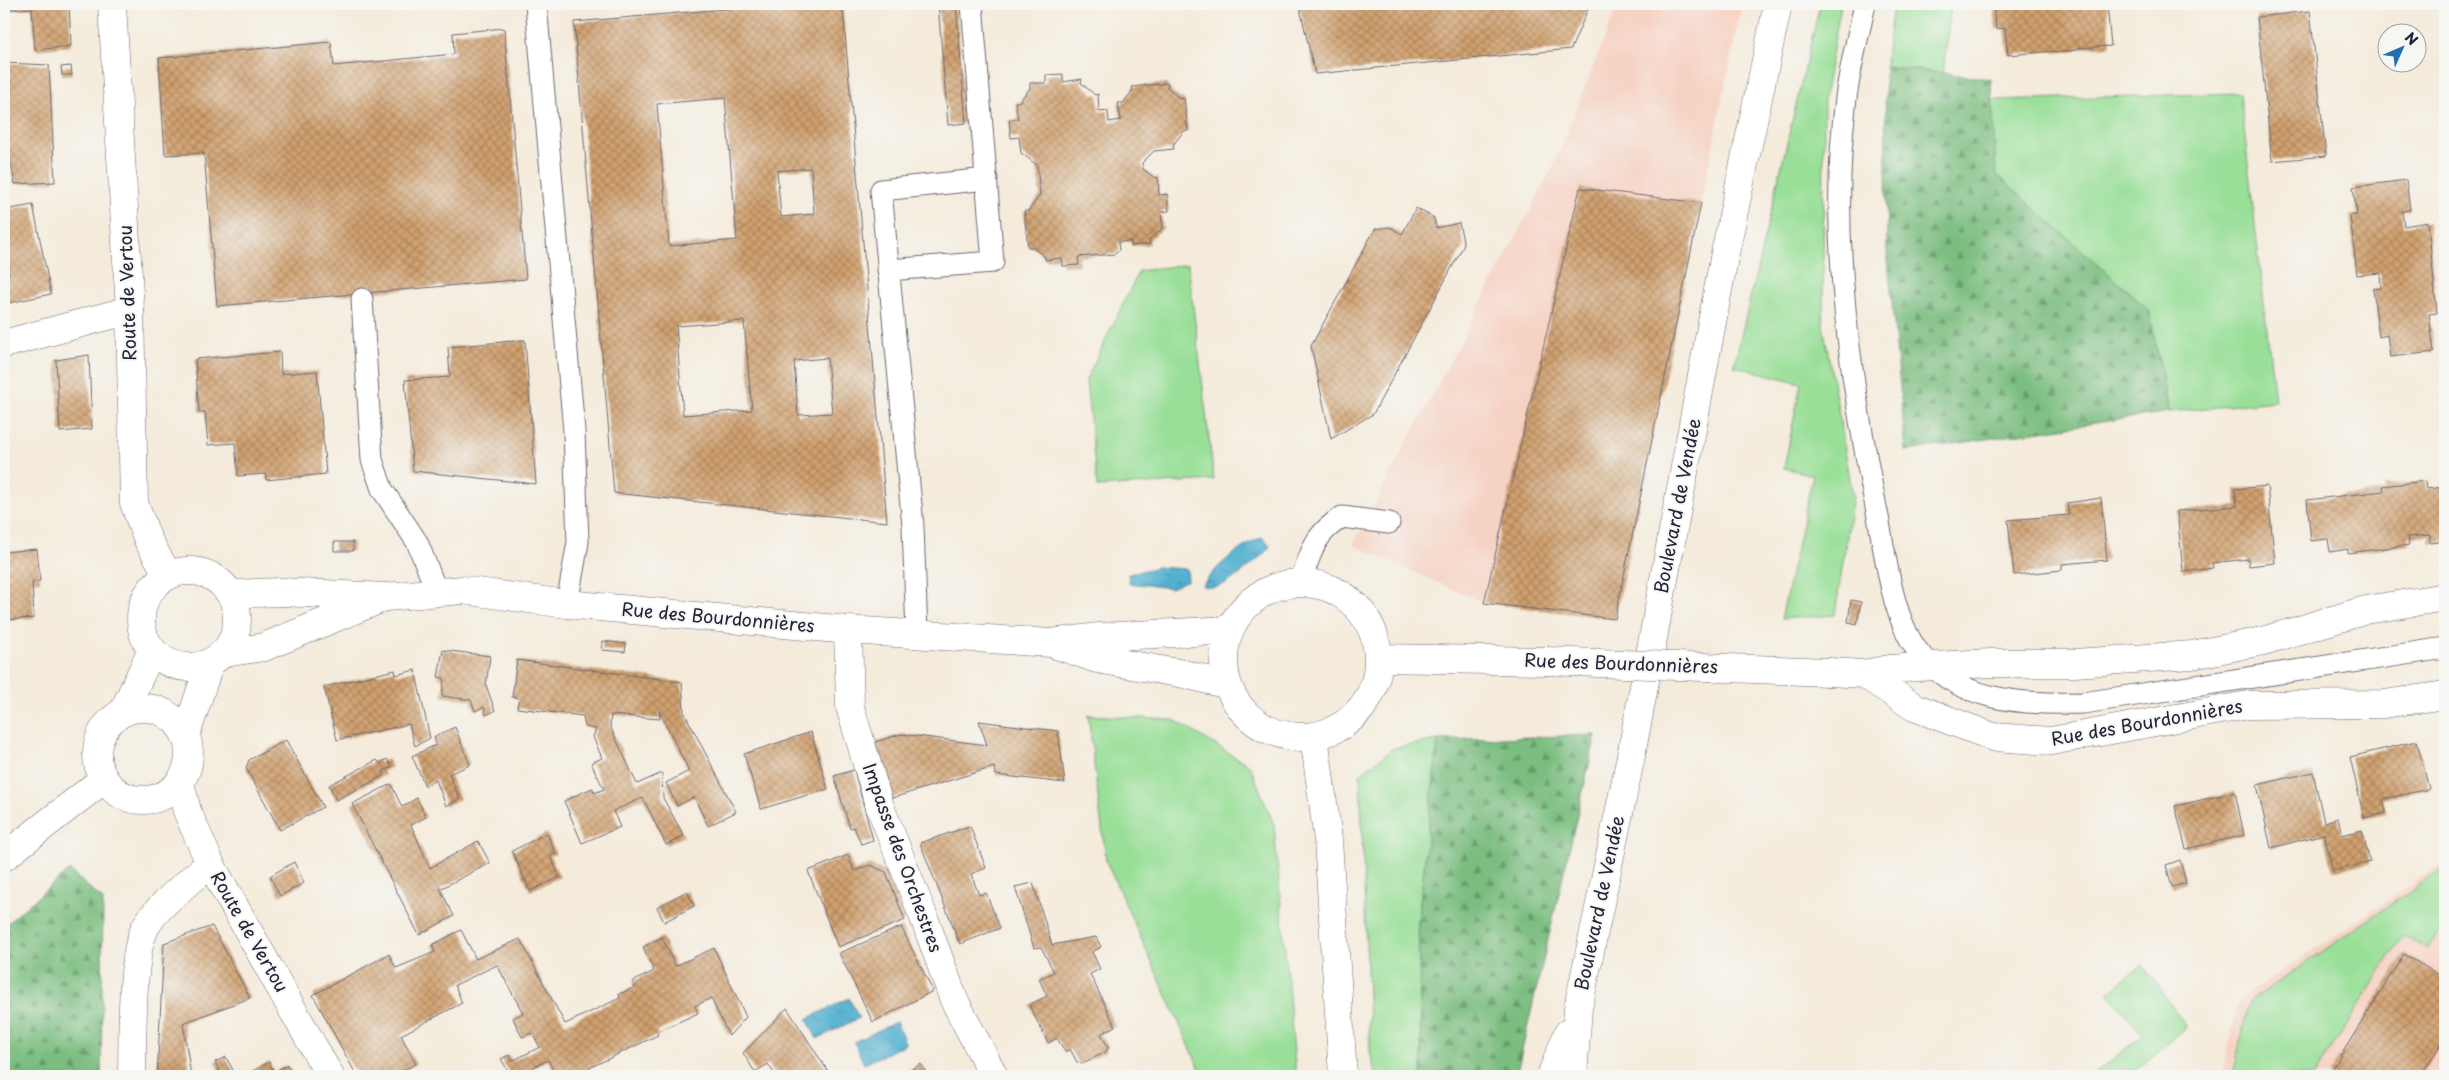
<svg xmlns="http://www.w3.org/2000/svg" width="2449" height="1080" font-family="'Playpen Sans',sans-serif">
<style>
.built{fill:#f6d2c3}
.green{fill:#9adf98;stroke:#5e806a}
.forest{fill:url(#forest-firs);stroke:#4e705e}
.water{fill:url(#water-ripples);stroke:#3a6986}
.building{fill:url(#building-cross-hatch);fill-rule:evenodd}
.lines{fill:none;stroke-linecap:round;stroke-linejoin:round}
.lane-casing{stroke:#6c6873;stroke-width:23}
.street-casing{stroke:#6c6873;stroke-width:29}
.secondary-casing{stroke:#6c6873;stroke-width:29}
.primary-casing{stroke:#6c6873;stroke-width:29}
.lane{stroke:#fff;stroke-width:21}
.street{stroke:#fff;stroke-width:28}
.secondary{stroke:#fff;stroke-width:28}
.primary{stroke:#fff;stroke-width:28}
.secondary-bridge-casing{stroke:#6c6873;stroke-width:29;stroke-linecap:butt}
.secondary-bridge{stroke:#fff;stroke-width:28}
.labels{text-anchor:middle;stroke-width:4;stroke-linejoin:round;paint-order:stroke}
.street-label{font-size:18px;fill:#22223b;stroke:#f6f6f2}
</style>
<defs>
<pattern id="forest-firs" width="22" height="20" patternUnits="userSpaceOnUse" patternTransform="scale(1.25)"><rect width="22" height="20" fill="#7bbe80"/><path d="M5 1l3.5 6h-7zM16 11l3.5 6h-7z" fill="#649a6a"/></pattern>
<pattern id="water-ripples" width="26" height="14" patternUnits="userSpaceOnUse" patternTransform="scale(1.25)"><rect width="26" height="14" fill="#51b0d0"/><path d="M2 4q2-2 4 0t4 0M15 11q2-2 4 0t4 0" fill="none" stroke="#438faa"/></pattern>
<pattern id="building-cross-hatch" width="8" height="8" patternUnits="userSpaceOnUse" patternTransform="scale(1.25)"><rect width="8" height="8" fill="#d1a16f"/><path d="M0 0l8 8M0 8l8-8" fill="none" stroke="#a9835c"/></pattern>
</defs>
<rect width="100%" height="100%" fill="#f6f6f2"/>
<filter id="ink" filterUnits="userSpaceOnUse"><feTurbulence type="fractalNoise" baseFrequency=".02" numOctaves="2"/><feDisplacementMap in="SourceGraphic" scale="10" xChannelSelector="R" yChannelSelector="G"/><feConvolveMatrix kernelMatrix="1 2 1 2 8 2 1 2 1" color-interpolation-filters="sRGB"/></filter>
<filter id="wash" filterUnits="userSpaceOnUse"><feTurbulence type="fractalNoise" baseFrequency=".0096" numOctaves="4" result="noise"/><feDisplacementMap in="SourceGraphic" scale="20" xChannelSelector="R" yChannelSelector="G"/><feGaussianBlur stdDeviation="1.12" result="paint"/><feColorMatrix in="noise" values="0 0 0 0 0 0 0 0 0 0 0 0 0 0 0 0 0 1.4 0 .05"/><feComposite in="paint" operator="in"/></filter>
<g filter="url(#wash)">
<rect width="100%" height="100%" fill="#f4ebdb"/>
<path class="built" d="M1618,4H1742L1615,619L1484,603L1353,545L1554,165Z
M2445,861V1076H2222L2238,1001Z"/>
<path class="green" d="M1820,4H1841L1824,98L1823,324L1853,496L1835,615L1781,619L1813,475L1784,468L1801,383L1734,366Z
M1893,4H1951L1943,74L1885,66Z
M2240,93L2275,401L2169,412L2149,310L1995,174L1992,100Z
M1188,264L1214,480L1097,487L1086,380L1139,271Z
M1088,715L1174,720L1250,766L1274,825L1296,1076H1203L1106,861Z
M1438,740L1418,921L1422,1076H1376L1370,1052L1360,774L1394,748Z
M2445,867V923L2427,949L2403,936L2314,1076H2232L2249,1002Z
M2142,964L2187,1027L2129,1076H2091L2143,1035L2108,993Z"/>
<path class="forest" d="M1885,66L1991,79L1996,174L2149,310L2169,412L1906,451L1887,249Z
M1596,735L1516,1076H1422L1418,921L1438,740Z
M69,870L103,900L101,1076H4V926Z"/>
<path class="water" d="M1262,537L1270,546C1262,558 1228,587 1214,587C1210,588 1206,586 1202,586C1218,564 1237,549 1262,537Z
M1158,567L1187,569L1188,580L1171,588L1129,583L1128,574Z
M849,998L859,1018L817,1039L807,1019Z
M896,1022L906,1044L864,1064L854,1042Z"/>
<g id="blocks">
<path class="building" d="M4,4H69L71,46L35,50L32,8L4,10Z
M784,4H840V11L843,10L887,522L614,493L574,22ZM725,98L737,240L669,246L657,104ZM811,168L814,214L781,217L777,171ZM744,321L752,410L683,415L676,326ZM827,358L832,413L798,415L794,361Z
M938,4H956L966,123L948,125Z
M1299,4H1590L1571,49L1315,74Z
M1993,4H2107L2111,46L2077,48V50L2056,53L2054,51L2008,55L2005,28L1996,29Z
M2310,11L2326,156L2272,161L2257,17Z
M504,28L526,279L217,306L204,153L165,155L159,58L331,42L334,66L454,54L453,33Z
M4,63L49,65L55,182L15,184L4,127Z
M71,66L72,75H62L61,67Z
M1063,74V82L1082,79L1081,83L1095,95L1098,94L1099,112L1108,111L1109,122L1121,120L1118,103H1123L1133,90L1132,87L1168,83L1167,87L1180,99L1184,98L1188,131H1184L1173,145L1174,149L1154,151L1142,163L1143,169L1155,178L1158,177L1159,195L1167,194L1169,211L1161,212L1163,228L1149,240L1150,244L1131,246V241L1118,242L1119,250L1115,254L1078,257L1079,265L1063,266L1062,258L1045,260V257L1032,247H1028L1024,211H1028L1040,195L1037,165L1021,153L1019,137L1011,138L1009,120L1018,119L1015,102H1019L1030,88V83H1046V75Z
M2406,180L2410,210L2402,211L2404,226L2428,222L2437,313L2429,314L2434,352L2390,357L2387,335L2379,337L2373,289L2381,288L2380,273L2357,275L2350,215H2357L2353,187Z
M1580,188L1701,203L1615,619L1484,603Z
M33,205L51,294L4,304V275L9,274L4,250V210Z
M1416,208L1434,218L1436,228L1459,223L1464,245L1373,414L1331,439L1311,346L1375,229L1390,227L1402,234Z
M525,340L536,484L413,471L405,380L450,377L448,347Z
M280,352L281,374L317,371L326,474L266,480V474L238,476L235,443L208,445L205,412H199L195,359Z
M89,355L92,429L60,432L56,360Z
M2425,481L2426,489L2445,487V541L2430,543V535L2408,537L2409,545L2348,553V549L2330,552L2328,539L2311,541L2307,500L2384,491L2383,486Z
M2267,486L2275,563L2249,566L2248,559L2212,563L2213,568L2183,572L2177,511L2237,506L2235,489Z
M2101,498L2107,560L2062,564V570L2014,575L2008,520L2069,515L2067,503Z
M334,542H353V551H334Z
M37,549L40,581L32,582L34,618L4,620V552Z
M1851,600L1861,602L1857,624L1848,622Z
M603,641L626,644L625,652L602,650Z
M443,650L490,656L486,685L495,711L486,715L484,707L475,711L471,700L442,696L444,678L438,677Z
M517,660L682,682L684,712L736,812L708,826L694,797L677,806L666,783L689,771L659,711L660,719L611,715L610,726L637,784L662,773L663,798L684,836L666,845L643,798L613,811L620,827L582,843L564,801L592,788L595,793L604,789L591,763L602,758L593,737L596,729L585,727L583,716L517,708L519,698L512,697Z
M395,670L396,675L415,670L430,738L415,746L409,724L337,740L324,687Z
M979,721L1058,731L1065,783L996,775L994,767L892,798L875,742L901,734L987,745Z
M455,727L470,765L449,774L460,799L446,806L436,780L425,786L412,756L436,745L434,737Z
M811,732L828,789L761,809L744,754Z
M286,740L323,807L280,830L246,768L249,760Z
M2417,741L2429,789L2383,799L2386,813L2364,818L2350,757Z
M387,759L392,767L383,771L385,775L336,800L329,785L377,760L380,763Z
M854,770L873,840L861,844L854,827L850,828L834,776Z
M2313,772L2324,822L2338,818L2342,835L2362,830L2370,862L2333,871L2324,834L2271,848L2257,785Z
M391,784L402,807L417,798L426,817L411,825L430,868L478,841L490,863L440,889L454,916L419,935L352,804Z
M2235,792L2244,835L2186,849L2175,806Z
M970,826L986,868L971,874L979,895L986,893L1000,928L960,944L920,843Z
M547,833L556,854L550,856L560,877L530,891L512,851Z
M848,855L854,871L870,865L886,872L905,920L838,947L808,871Z
M2180,860L2186,883L2172,887L2166,865Z
M294,862L304,883L280,896L270,876Z
M1033,883L1052,945L1096,937L1101,947L1092,952L1100,969L1090,974L1115,1026L1101,1034L1108,1047L1106,1052L1081,1064L1077,1062L1070,1049L1065,1052L1057,1038L1048,1043L1029,1005L1047,996L1039,979L1054,972L1041,947L1034,948L1015,887Z
M687,891L694,906L664,922L657,907Z
M212,926L250,998L183,1023L191,1076H157L164,943Z
M901,927L933,991L873,1022L839,953Z
M461,930L476,959L520,939L565,1024L620,998L619,994L635,987L632,982L654,971L643,947L662,937L675,966L714,948L746,1017L729,1036L711,998L695,1006L698,1013L657,1032L658,1035L589,1068L593,1076H556L548,1060L516,1076H511L501,1059L509,1055L512,1061L540,1047L532,1033L522,1037L513,1018L523,1013L497,965L455,985L462,1003L401,1035L416,1064L391,1076H357L313,995L389,954L396,968L435,952L432,945Z
M2404,954L2444,978L2445,976V1043H2442L2420,1076H2328Z
M787,1008L831,1076H776L768,1064L755,1072L743,1053Z
M226,1057L236,1076H222L215,1062Z
M269,1062L274,1072L287,1065L294,1076H243Z
M921,1064L928,1076H900Z"/>
</g>
</g>
<g filter="url(#ink)">
<use href="#blocks" fill-opacity="0" stroke="#6c6873" stroke-width="1"/>
<g class="lines">
<g class="lane-casing">
<path id="lane" d="M536,4L574,431L578,542L567,604
M1865,4C1858,38 1848,73 1845,107C1829,242 1851,385 1878,517C1886,558 1892,616 1917,650C1956,702 2024,705 2083,703L2445,648
M888,270L993,262L972,4
M362,299L372,460L382,489L417,542L437,592
M1300,583C1312,552 1312,536 1342,517L1389,523
M917,634L913,526L881,190L987,179"/>
</g>
<g class="street-casing">
<path id="street" d="M4,344L130,310
M848,630L850,707L879,804L923,915L954,1000L994,1076
M132,1076C133,1040 130,958 145,928C155,907 193,879 210,863"/>
</g>
<g class="secondary-casing">
<path id="secondary" d="M112,4L130,310L134,503L148,540L168,575
M141 619a48 48 0 1 1 96 0a48 48 0 1 1-96 0Z
M1224 660a77 77 0 1 1 154 0a77 77 0 1 1-154 0Z
M231,594L281,592L386,597L462,590L567,604L848,630L1051,643L1099,637L1230,630
M1057,645L1097,659L1184,674L1228,685
M224,653L264,647L378,600
M1378,658L1546,661
M1829,672L1864,674L1890,669L1934,666L1990,663H2075L2192,655L2263,641L2366,610L2445,597
M1864,674L1914,707L1993,737L2051,741L2248,705L2384,704L2445,695
M97 754a46 46 0 1 1 92 0a46 46 0 1 1-92 0Z
M123,712L152,650
M186,735L210,662
M1314,736L1328,840L1343,1076
M180,783L187,811L210,863L330,1076
M4,857L104,779"/>
</g>
<g class="primary-casing">
<path id="primary" d="M1551,1076L1568,1033
M1573,1076L1578,1008L1631,756L1724,258L1778,4"/>
</g>
<use href="#lane" class="lane"/>
<use href="#street" class="street"/>
<use href="#secondary" class="secondary"/>
<use href="#primary" class="primary"/>
<g class="secondary-bridge-casing">
<path id="secondary-bridge" d="M1546,661L1829,672"/>
</g>
<use href="#secondary-bridge" class="secondary-bridge"/>
</g>
</g>
<g class="labels">
<g class="street-label">
<text transform="translate(128 293) rotate(-92)" y="6">Route de Vertou</text>
<text transform="translate(1678 506) rotate(-79)" y="6">Boulevard de Vendée</text>
<text transform="translate(718 618) rotate(5)" y="6">Rue des Bourdonnières</text>
<text transform="translate(1621 664) rotate(2)" y="6">Rue des Bourdonnières</text>
<text transform="translate(2147 723) rotate(-10)" y="6">Rue des Bourdonnières</text>
<text transform="translate(902 858) rotate(70)" y="6">Impasse des Orchestres</text>
<text transform="translate(1600 903) rotate(-78)" y="6">Boulevard de Vendée</text>
<text transform="translate(249 932) rotate(60)" y="6">Route de Vertou</text>
</g>
</g>
<rect width="2449" height="1080" fill="none" stroke="#f6f6f2" stroke-width="20"/>
<g transform="translate(2402 48) rotate(45)"><circle r="24" fill="#f6f6f2" stroke="#a1a1a9"/>
<path d="M0-4L9 19L0 12L-9 19Z" fill="#1f6fb2"/>
<text y="-8" font-size="14" font-weight="bold" text-anchor="middle" fill="#22223b">N</text>
</g>
</svg>
